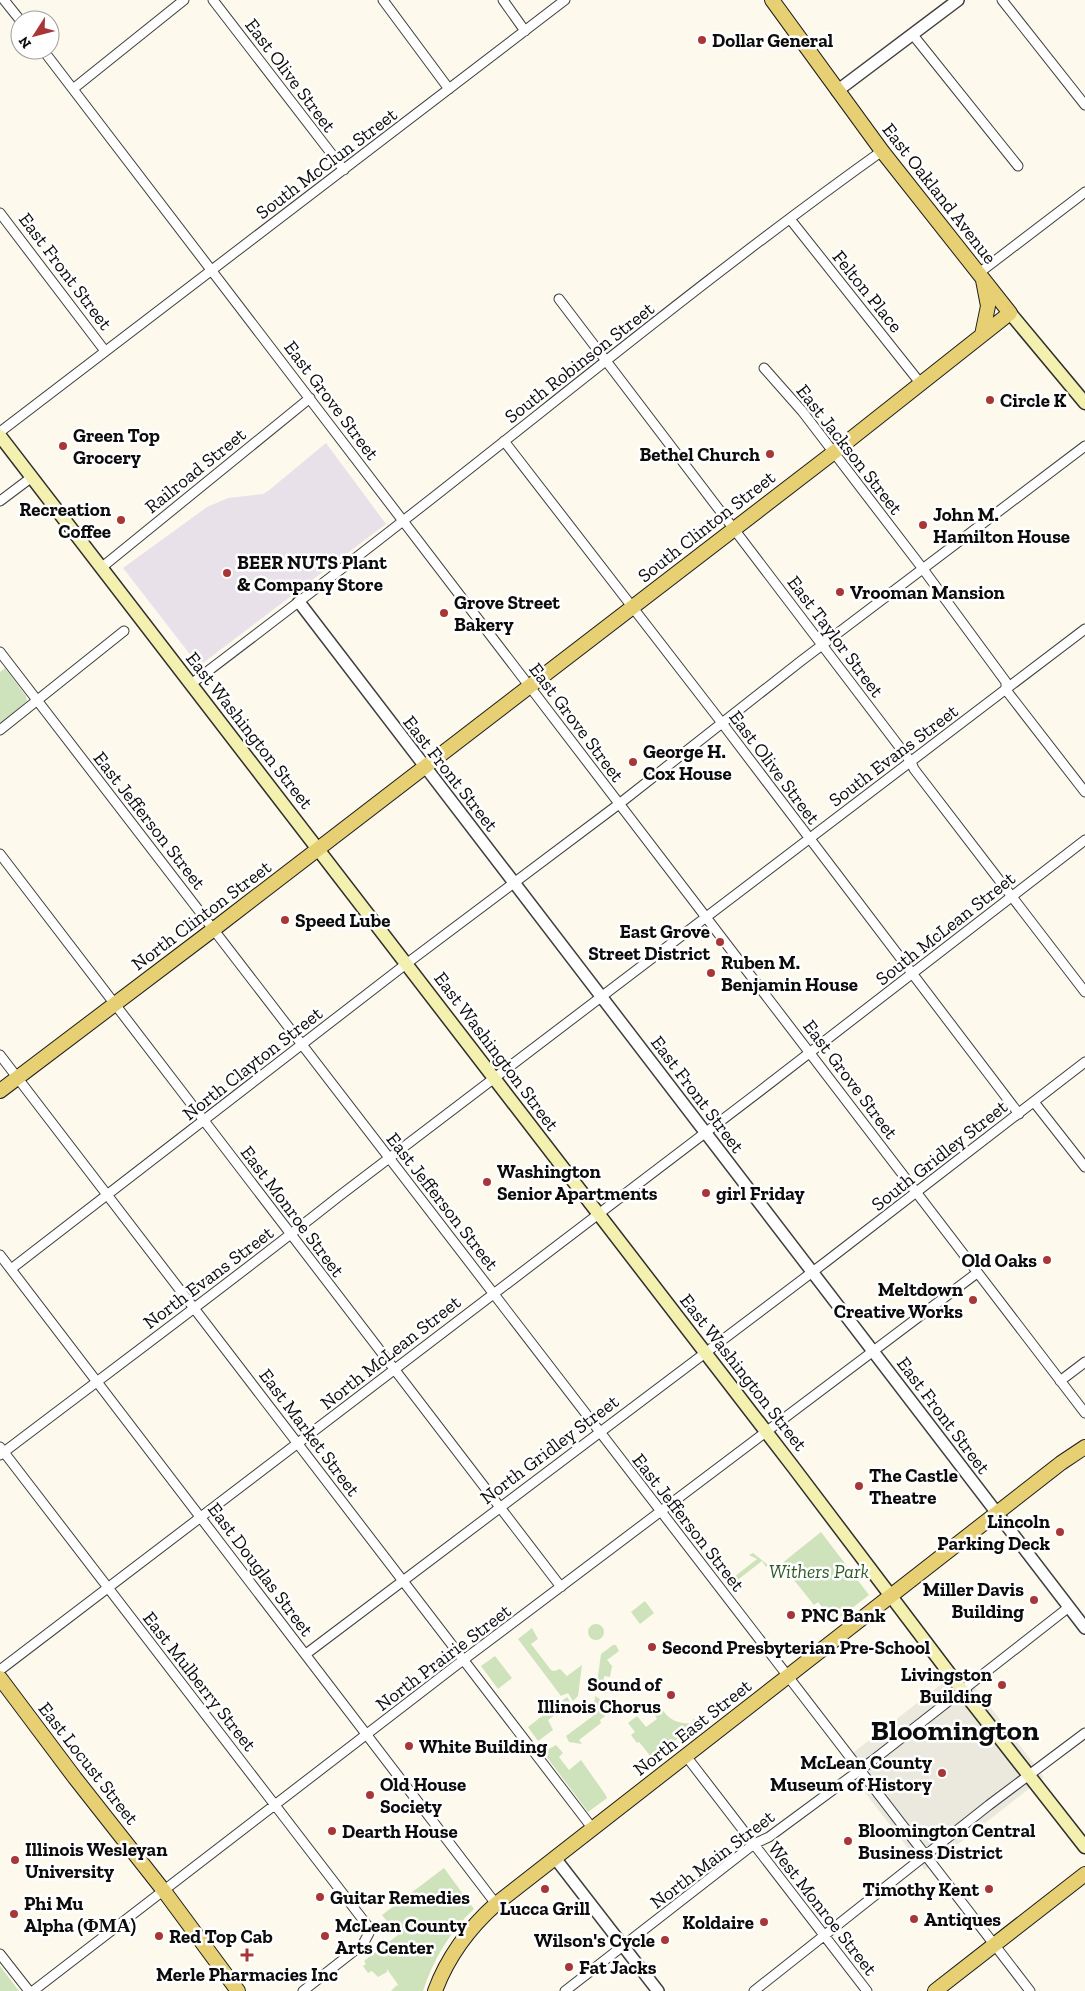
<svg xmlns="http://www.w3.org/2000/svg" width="1085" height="1991" font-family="'Zilla Slab',serif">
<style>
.industrial{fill:#e9e1ea}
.green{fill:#cee2bb}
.plaza{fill:#ebe8dd}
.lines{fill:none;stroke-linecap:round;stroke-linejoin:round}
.minor-casing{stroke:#3f3f3f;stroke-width:11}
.tertiary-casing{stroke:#3f3f3f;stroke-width:14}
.secondary-casing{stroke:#2e2e2e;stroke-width:15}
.primary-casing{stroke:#1d1d1d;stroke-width:16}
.minor{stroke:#fff;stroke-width:9}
.tertiary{stroke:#fff;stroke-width:11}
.secondary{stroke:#f4f0b0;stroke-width:12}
.primary{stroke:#e7d073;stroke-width:14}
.poi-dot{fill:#a93636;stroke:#fff;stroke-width:2}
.labels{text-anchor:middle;stroke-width:5;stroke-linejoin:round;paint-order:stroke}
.poi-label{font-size:19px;font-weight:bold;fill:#0c0c0c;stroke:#fff;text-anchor:start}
.street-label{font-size:19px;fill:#0c0c0c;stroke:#fff}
.park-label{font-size:19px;font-style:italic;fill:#2d5b25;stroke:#fff}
.town-label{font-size:29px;font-weight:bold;fill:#0c0c0c;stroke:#fff}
</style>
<rect width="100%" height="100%" fill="#fdfaed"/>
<path class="industrial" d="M326,443L386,524L199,666L123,568L207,507L228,498L263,494L268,491Z"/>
<path class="green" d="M5,668L26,696L27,701L0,724V672Z
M821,1532L869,1595L834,1622L818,1602L814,1605L781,1564Z
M753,1553L768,1565L766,1567L762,1561L735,1582L739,1588L737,1590L725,1574L729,1571L734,1577L757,1559L749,1555Z
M645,1601L654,1613L640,1624L631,1612Z
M588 1632a8 8 0 1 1 16 0a8 8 0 1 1-16 0Z
M532,1628L538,1639L531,1644L551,1670L554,1671L560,1669L567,1676L582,1665L578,1696L573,1701L568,1693L561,1696L518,1639Z
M613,1645H616L619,1651L607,1660L612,1666L610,1677L604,1676V1680L597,1683L601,1654Z
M495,1656L512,1678L498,1689L481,1666Z
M595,1696L601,1700V1704L607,1705L605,1716L600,1720L601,1723L579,1740L582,1744L569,1742L566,1736L593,1716Z
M567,1697L571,1703L548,1720L553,1730L538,1741L528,1727Z
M650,1707L662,1709C669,1721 679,1723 692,1724L693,1719L701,1720L709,1715L652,1758L639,1742L637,1743L631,1735L635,1732L628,1723L637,1716L646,1727L657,1719Z
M556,1745L563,1753L559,1757L569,1770L581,1760L605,1794L607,1798L588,1812L546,1756L547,1750Z
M444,1868L474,1909C450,1931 433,1960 423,1991H391L397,1985L399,1986L387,1969V1972L378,1977L372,1971L368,1973L363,1966L366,1964L364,1961L398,1935L382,1915Z
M0,1965V1966L19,1991H0Z"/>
<path class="plaza" d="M961,1669L1044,1777L925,1870L841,1762Z"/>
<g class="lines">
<g class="minor-casing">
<path id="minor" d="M4,0L20,20
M213,0L344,170
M383,0L449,89
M503,0L525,31
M1002,0L1085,105
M913,35L1018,166
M43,50L1085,1413
M73,89L184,0
M0,213L105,351
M790,219L921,384
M979,273L1085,192
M559,299L911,762L914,769L1085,992
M764,368L802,411L923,569L1006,682V690L1085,792
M0,432L565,0
M504,441L722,723L1019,1114
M0,501L32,477
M101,568L310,398
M0,652L1030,1991
M191,684C262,630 333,576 403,521C562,397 718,268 882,151
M0,730L124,631
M0,854L561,1587
M0,1055L593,1829
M1034,1102L1085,1167
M0,1255L496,1904
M11,1269L406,964L619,804L801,661L1085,446
M1060,1381L1085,1362
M0,1447L367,1925L369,1933L363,1944L303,1991
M0,1455C113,1369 227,1285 338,1197L1085,629
M306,1654L827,1261L1085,1062
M0,1670L760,1091L1085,840
M686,1756L867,1991
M0,1954L29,1991
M33,1991L454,1667L977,1273
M565,1991L754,1844L769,1837L872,1761L1069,1607
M754,1991L989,1805L1085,1733"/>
</g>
<g class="tertiary-casing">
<path id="tertiary" d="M837,91L958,0
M299,602L1085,1628
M555,1858L658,1991"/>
</g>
<g class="secondary-casing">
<path id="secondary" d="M1010,313L1085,403
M0,436L794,1468L962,1690L1085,1847"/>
</g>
<g class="primary-casing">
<path id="primary" d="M982,335L988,306L983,280
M0,1091L214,929L833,453L1010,313L882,151L772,0
M0,1678L75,1778L164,1891L238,1991
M435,1991C448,1956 468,1929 496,1904L1061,1463L1085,1447
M935,1991L1085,1874"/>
</g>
<use href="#minor" class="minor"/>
<use href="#tertiary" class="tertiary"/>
<use href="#secondary" class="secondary"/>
<use href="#primary" class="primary"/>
</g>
<g class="poi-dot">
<circle cx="702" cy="40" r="5"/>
<circle cx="990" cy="400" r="5"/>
<circle cx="63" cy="446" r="5"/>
<circle cx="770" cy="454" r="5"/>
<circle cx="121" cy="520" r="5"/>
<circle cx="923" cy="525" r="5"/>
<circle cx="227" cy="573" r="5"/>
<circle cx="840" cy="592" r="5"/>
<circle cx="444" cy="613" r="5"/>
<circle cx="633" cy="762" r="5"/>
<circle cx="285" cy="920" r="5"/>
<circle cx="720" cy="942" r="5"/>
<circle cx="711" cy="973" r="5"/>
<circle cx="487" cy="1182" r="5"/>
<circle cx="706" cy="1193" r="5"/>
<circle cx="1047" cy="1260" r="5"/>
<circle cx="973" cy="1300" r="5"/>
<circle cx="859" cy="1486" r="5"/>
<circle cx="1060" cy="1532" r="5"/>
<circle cx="1034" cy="1600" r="5"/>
<circle cx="791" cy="1615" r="5"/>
<circle cx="652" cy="1647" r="5"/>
<circle cx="1002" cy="1685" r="5"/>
<circle cx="671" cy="1695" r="5"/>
<circle cx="409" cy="1746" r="5"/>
<circle cx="942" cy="1773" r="5"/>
<circle cx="370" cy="1795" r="5"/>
<circle cx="332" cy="1831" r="5"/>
<circle cx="848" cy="1841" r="5"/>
<circle cx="15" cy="1860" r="5"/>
<circle cx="545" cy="1889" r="5"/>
<circle cx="989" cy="1889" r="5"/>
<circle cx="320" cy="1897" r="5"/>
<circle cx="14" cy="1914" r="5"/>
<circle cx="914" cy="1919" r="5"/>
<circle cx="764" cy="1922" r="5"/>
<circle cx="159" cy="1936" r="5"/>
<circle cx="325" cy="1936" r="5"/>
<circle cx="665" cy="1940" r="5"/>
<path d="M244.5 1947.5h5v5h5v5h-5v5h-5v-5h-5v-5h5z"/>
<circle cx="569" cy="1967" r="5"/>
</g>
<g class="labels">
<g class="poi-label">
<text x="712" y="47">Dollar General</text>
<text x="1000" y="407">Circle K</text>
<text x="73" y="442">Green Top<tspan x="73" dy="22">Grocery</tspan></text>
<text x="760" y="461" text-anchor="end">Bethel Church</text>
<text x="111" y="516" text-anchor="end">Recreation<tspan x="111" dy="22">Coffee</tspan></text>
<text x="933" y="521">John M.<tspan x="933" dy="22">Hamilton House</tspan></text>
<text x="237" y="569">BEER NUTS Plant<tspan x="237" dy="22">&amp; Company Store</tspan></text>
<text x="850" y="599">Vrooman Mansion</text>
<text x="454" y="609">Grove Street<tspan x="454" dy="22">Bakery</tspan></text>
<text x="643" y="758">George H.<tspan x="643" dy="22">Cox House</tspan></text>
<text x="295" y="927">Speed Lube</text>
<text x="710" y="938" text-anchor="end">East Grove<tspan x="710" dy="22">Street District</tspan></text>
<text x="721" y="969">Ruben M.<tspan x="721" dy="22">Benjamin House</tspan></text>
<text x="497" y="1178">Washington<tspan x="497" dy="22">Senior Apartments</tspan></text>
<text x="716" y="1200">girl Friday</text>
<text x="1037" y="1267" text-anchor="end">Old Oaks</text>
<text x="963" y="1296" text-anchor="end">Meltdown<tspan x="963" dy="22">Creative Works</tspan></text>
<text x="869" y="1482">The Castle<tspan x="869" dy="22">Theatre</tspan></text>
<text x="1050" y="1528" text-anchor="end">Lincoln<tspan x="1050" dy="22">Parking Deck</tspan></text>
<text x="1024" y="1596" text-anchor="end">Miller Davis<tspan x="1024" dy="22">Building</tspan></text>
<text x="801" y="1622">PNC Bank</text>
<text x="662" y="1654">Second Presbyterian Pre-School</text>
<text x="992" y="1681" text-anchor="end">Livingston<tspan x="992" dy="22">Building</tspan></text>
<text x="661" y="1691" text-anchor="end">Sound of<tspan x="661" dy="22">Illinois Chorus</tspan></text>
<text x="419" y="1753">White Building</text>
<text x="932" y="1769" text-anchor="end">McLean County<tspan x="932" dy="22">Museum of History</tspan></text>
<text x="380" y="1791">Old House<tspan x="380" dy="22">Society</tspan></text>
<text x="858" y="1837">Bloomington Central<tspan x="858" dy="22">Business District</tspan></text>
<text x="342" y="1838">Dearth House</text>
<text x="25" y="1856">Illinois Wesleyan<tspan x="25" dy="22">University</tspan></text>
<text x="979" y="1896" text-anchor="end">Timothy Kent</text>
<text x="330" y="1904">Guitar Remedies</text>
<text x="24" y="1910">Phi Mu<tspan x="24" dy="22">Alpha (ΦΜΑ)</tspan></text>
<text x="545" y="1915" text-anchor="middle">Lucca Grill</text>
<text x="924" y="1926">Antiques</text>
<text x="754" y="1929" text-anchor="end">Koldaire</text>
<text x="335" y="1932">McLean County<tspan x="335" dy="22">Arts Center</tspan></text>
<text x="169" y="1943">Red Top Cab</text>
<text x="655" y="1947" text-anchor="end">Wilson's Cycle</text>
<text x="579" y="1974">Fat Jacks</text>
<text x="247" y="1981" text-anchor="middle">Merle Pharmacies Inc</text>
</g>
<g class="street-label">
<text transform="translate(291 75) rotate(53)" y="7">East Olive Street</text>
<text transform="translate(326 163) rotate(-37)" y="7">South McClun Street</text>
<text transform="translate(940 193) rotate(52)" y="7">East Oakland Avenue</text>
<text transform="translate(66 271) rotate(53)" y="7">East Front Street</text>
<text transform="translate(868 291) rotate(51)" y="7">Felton Place</text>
<text transform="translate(579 362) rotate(-38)" y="7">South Robinson Street</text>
<text transform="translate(332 400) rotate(53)" y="7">East Grove Street</text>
<text transform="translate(850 449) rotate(52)" y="7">East Jackson Street</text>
<text transform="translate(195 470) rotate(-39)" y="7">Railroad Street</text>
<text transform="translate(706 526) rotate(-38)" y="7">South Clinton Street</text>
<text transform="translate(836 636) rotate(53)" y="7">East Taylor Street</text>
<text transform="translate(577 722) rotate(53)" y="7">East Grove Street</text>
<text transform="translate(250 730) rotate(52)" y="7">East Washington Street</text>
<text transform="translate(893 755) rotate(-37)" y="7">South Evans Street</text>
<text transform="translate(775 767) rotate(53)" y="7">East Olive Street</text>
<text transform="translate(451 773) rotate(52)" y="7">East Front Street</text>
<text transform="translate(150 820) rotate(52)" y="7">East Jefferson Street</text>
<text transform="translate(201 915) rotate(-37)" y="7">North Clinton Street</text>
<text transform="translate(945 928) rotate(-38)" y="7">South McLean Street</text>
<text transform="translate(497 1051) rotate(53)" y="7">East Washington Street</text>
<text transform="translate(252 1063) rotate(-38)" y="7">North Clayton Street</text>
<text transform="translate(851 1079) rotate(53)" y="7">East Grove Street</text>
<text transform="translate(698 1094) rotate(53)" y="7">East Front Street</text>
<text transform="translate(939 1155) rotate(-38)" y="7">South Gridley Street</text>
<text transform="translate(443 1201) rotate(52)" y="7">East Jefferson Street</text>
<text transform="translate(293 1211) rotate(53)" y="7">East Monroe Street</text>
<text transform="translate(208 1277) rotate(-37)" y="7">North Evans Street</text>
<text transform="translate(390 1352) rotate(-38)" y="7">North McLean Street</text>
<text transform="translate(744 1372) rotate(52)" y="7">East Washington Street</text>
<text transform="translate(944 1415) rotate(53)" y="7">East Front Street</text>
<text transform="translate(310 1432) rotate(53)" y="7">East Market Street</text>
<text transform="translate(549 1449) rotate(-37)" y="7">North Gridley Street</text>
<text transform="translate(689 1522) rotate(52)" y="7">East Jefferson Street</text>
<text transform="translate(261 1569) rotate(53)" y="7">East Douglas Street</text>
<text transform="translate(443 1657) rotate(-37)" y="7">North Prairie Street</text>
<text transform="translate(200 1681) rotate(52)" y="7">East Mulberry Street</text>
<text transform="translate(692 1727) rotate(-38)" y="7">North East Street</text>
<text transform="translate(89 1763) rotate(52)" y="7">East Locust Street</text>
<text transform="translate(712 1859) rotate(-37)" y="7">North Main Street</text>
<text transform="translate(823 1908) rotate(52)" y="7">West Monroe Street</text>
</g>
<g class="park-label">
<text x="819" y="1578">Withers Park</text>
</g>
<g class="town-label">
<text x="955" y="1740">Bloomington</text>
</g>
</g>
<g transform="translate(35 35) rotate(234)"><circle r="24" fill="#ffffff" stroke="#9e9e9e"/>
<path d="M0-4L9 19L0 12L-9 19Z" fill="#a93636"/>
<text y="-8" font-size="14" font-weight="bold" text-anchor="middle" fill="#0c0c0c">N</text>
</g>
</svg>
